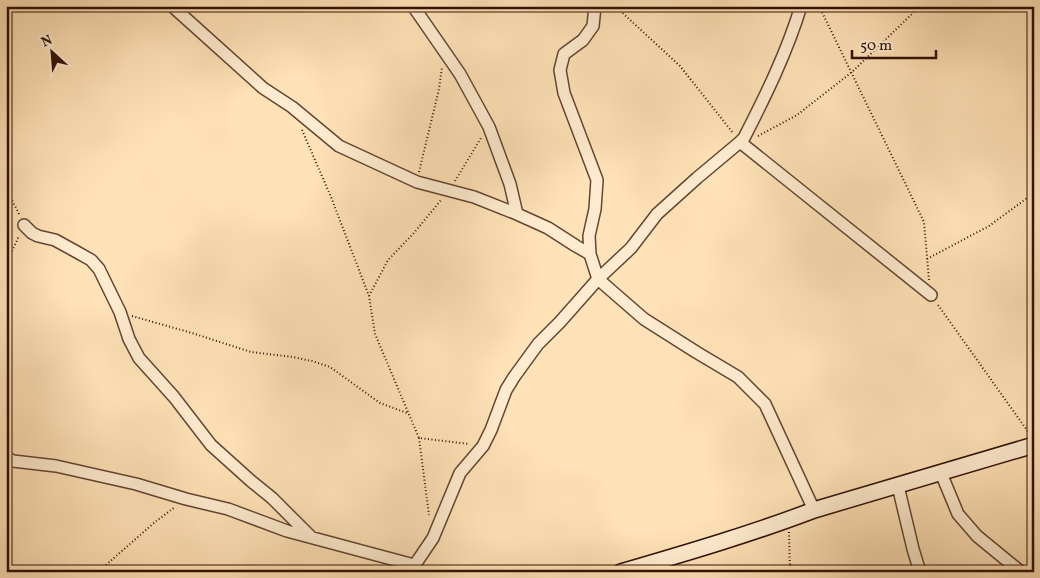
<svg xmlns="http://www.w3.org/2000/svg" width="1040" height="578" font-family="Vollkorn,serif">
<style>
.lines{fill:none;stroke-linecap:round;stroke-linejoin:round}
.street-casing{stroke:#644532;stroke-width:14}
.secondary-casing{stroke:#301105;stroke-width:18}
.path{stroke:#301105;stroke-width:2;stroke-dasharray:1 2.5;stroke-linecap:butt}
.street{stroke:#ffecd0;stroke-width:11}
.secondary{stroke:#ffecd0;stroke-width:15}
</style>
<rect width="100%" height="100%" fill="#ffe2b7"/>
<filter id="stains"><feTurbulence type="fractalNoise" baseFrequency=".004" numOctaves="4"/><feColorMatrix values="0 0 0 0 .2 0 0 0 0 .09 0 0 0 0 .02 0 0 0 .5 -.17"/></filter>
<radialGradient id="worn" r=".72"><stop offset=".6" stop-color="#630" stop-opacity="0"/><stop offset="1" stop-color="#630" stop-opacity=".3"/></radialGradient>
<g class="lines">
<g class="street-casing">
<path id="street" d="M172,6L263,88L292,107L339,146L417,182L474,197L517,214L548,228L576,246L590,254
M413,6L460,74L489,127L510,184L517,214
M595,6L593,26L583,40L564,54L560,70L564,93L597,180L595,209L589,236L590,254L598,279L644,319L696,352L738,377L765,404L814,510
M740,142L931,295
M24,225L32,233L38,236L55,240L75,251L91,260L99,269L120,312L129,339L139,358L174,397L211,445L251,481L272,498L311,537
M6,457L13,461L56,466L136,484L186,499L228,509L287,531L414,565
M941,473L958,514L977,536L1021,572
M898,486L913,549L920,572
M410,572L433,538L460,473L483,446L491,430L506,390L514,377L538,344L560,322L598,279L631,248L657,214L697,178L740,142L744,138C766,95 787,52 801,6"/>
</g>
<g class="secondary-casing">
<path id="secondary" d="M621,572C686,553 751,534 814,510L1034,445"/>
</g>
<path class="path" d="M615,6L680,66L733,133
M819,6L924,222L929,280
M302,130L331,197L369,296L375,334L419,438L469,444
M758,136L797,115L852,72L913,13L918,6
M419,172L439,89L442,67
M455,181L481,138
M6,188L19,214
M927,259L989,226L1034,193
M6,264L19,236
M369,296L388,260L413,234L442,199
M938,305L1029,433
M132,316L192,333L251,352L293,357L312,361L330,367L380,403L407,413
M419,438L429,515
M789,532L790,572
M790,565L816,572
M98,572L155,522L175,507"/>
<use href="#street" class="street"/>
<use href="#secondary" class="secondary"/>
</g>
<rect width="1040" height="578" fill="none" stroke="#ffe2b7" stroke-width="25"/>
<rect x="8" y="8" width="1025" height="563" fill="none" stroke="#301105" stroke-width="2.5"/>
<rect x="12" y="12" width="1015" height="553" fill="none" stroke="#301105"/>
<g transform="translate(52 52) rotate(334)" stroke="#ffecd0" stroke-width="4" paint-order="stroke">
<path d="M0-4L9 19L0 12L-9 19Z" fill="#301105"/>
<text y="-8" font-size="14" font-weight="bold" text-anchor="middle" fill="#301105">N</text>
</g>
<path d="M852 50v8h84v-8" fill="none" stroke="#301105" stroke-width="2.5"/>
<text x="860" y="50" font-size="15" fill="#301105" stroke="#ffecd0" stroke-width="4" paint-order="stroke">50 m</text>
<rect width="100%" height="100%" filter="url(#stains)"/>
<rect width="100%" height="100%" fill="url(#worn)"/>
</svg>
